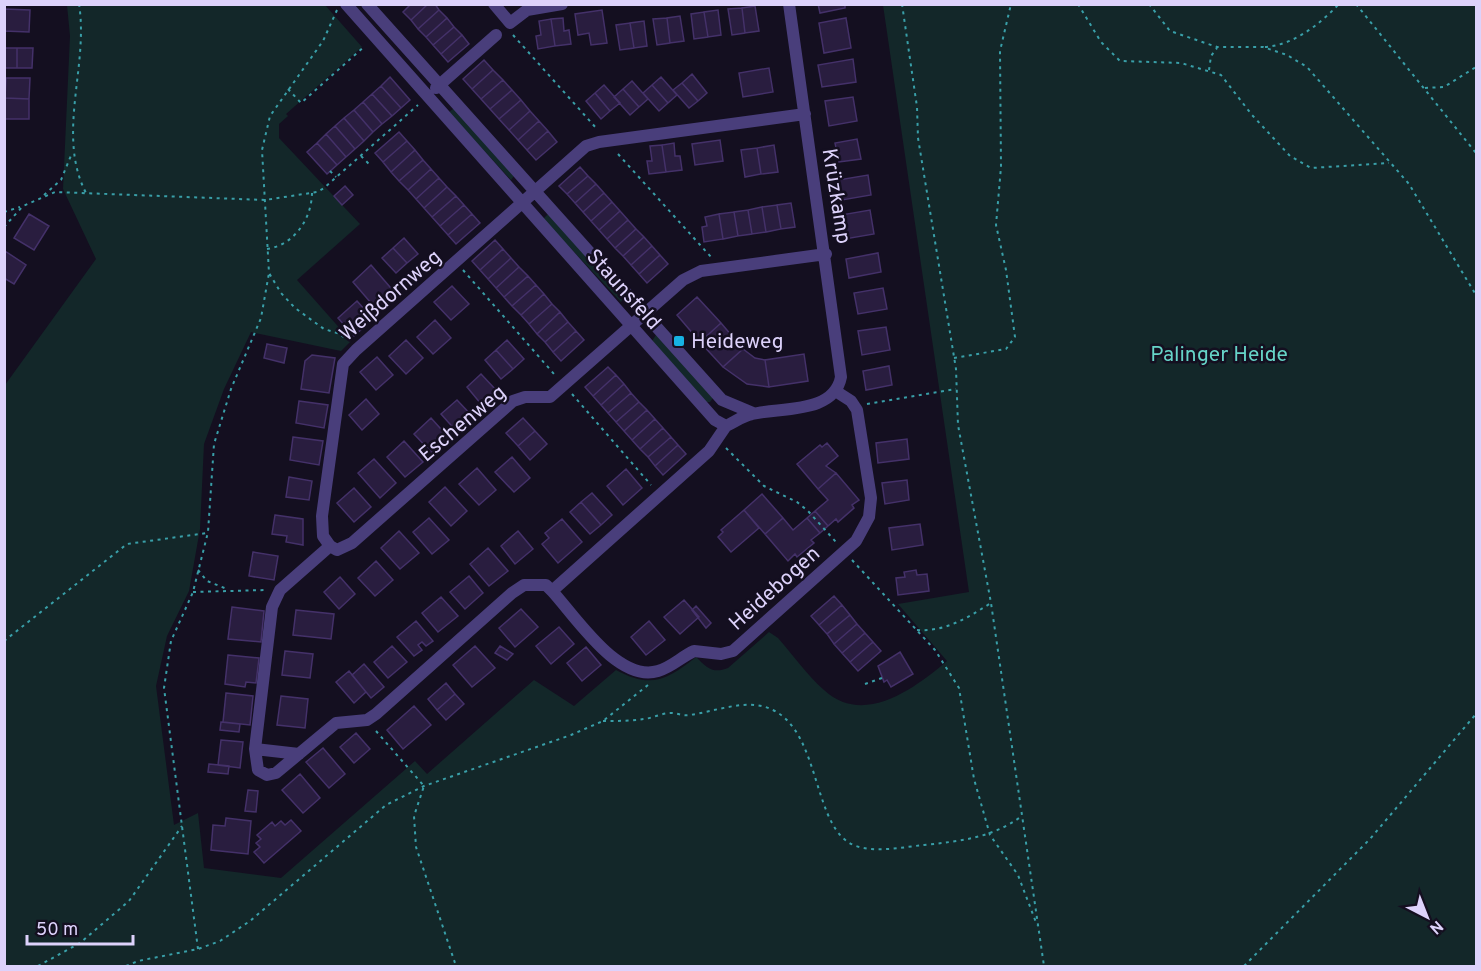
<svg xmlns="http://www.w3.org/2000/svg" width="1481" height="971" font-family="Overpass,sans-serif">
<style>
.green{fill:#132729}
.building{fill:#291d3f;stroke:#443169;stroke-width:1.5}
.lines{fill:none;stroke-linecap:round;stroke-linejoin:round}
.path{stroke:#399fa8;stroke-width:2;stroke-dasharray:3 4.5;stroke-linecap:butt}
.minor{stroke:#493e7b;stroke-width:12}
.poi-dot{fill:#16b2e3;stroke:#140f20;stroke-width:2}
.labels{text-anchor:middle;stroke-width:5;stroke-linejoin:round;paint-order:stroke}
.street-label{font-size:21px;fill:#ddd2fb;stroke:#140f20}
.poi-label{font-size:21px;fill:#ddd2fb;stroke:#140f20;text-anchor:start}
.park-label{font-size:21px;fill:#66d3c7;stroke:#140f20}
</style>
<rect width="100%" height="100%" fill="#140f20"/>
<path class="green" d="M67,5H325L362,47L286,114L288,116L279,124V138L360,224L297,280L351,341L341,351L251,332L224,389L204,444L200,529L189,591L167,636L156,686L174,825L198,813L204,868L281,878L415,761L427,774L534,680L574,706L616,670C651,689 667,680 696,657C707,668 713,674 728,668L769,632L778,638C793,655 807,675 824,690C864,727 915,688 947,661L898,604L969,592L883,5H1476V966H5V385L96,259L63,189L70,36Z
M453,109H456L514,176L511,180L449,112Z
M548,214L624,298L621,302L543,219Z
M656,335L713,398L710,402H706L652,341Z"/>
<path class="building" d="M411,4H428L411,20L403,12Z
M428,4H435L439,10L418,29L411,20Z
M818,4H845V8L820,13Z
M755,6L759,31L745,33L742,8Z
M742,8L745,33L732,35L728,9Z
M4,9L30,10L29,32L4,31Z
M439,10L447,18L426,37L418,29Z
M602,10L607,43L591,45L589,33L578,35L575,14Z
M718,10L721,35L708,37L704,12Z
M704,12L708,37L694,39L691,14Z
M680,16L684,41L670,43L667,18Z
M447,18L454,27L433,45L426,37Z
M563,18L564,31L569,30L571,44L555,46L551,19Z
M667,18L670,43L657,45L653,19Z
M846,18L851,48L824,53L819,23Z
M551,19L555,46L538,49L536,36L541,35L539,21Z
M644,21L647,46L634,48L630,23Z
M630,23L634,48L620,50L616,25Z
M454,27L462,35L441,54L433,45Z
M462,35L469,44L448,62L441,54Z
M4,48H17V68H4Z
M17,48H33L32,68H17Z
M853,59L856,82L822,87L818,65Z
M484,60L493,70L472,89L463,79Z
M769,68L773,92L743,97L739,73Z
M493,70L503,80L481,99L472,89Z
M692,74L707,93L698,101L682,83Z
M390,77L410,100L401,108L381,86Z
M661,77L677,95L668,103L652,85Z
M6,78H30L29,99L5,98Z
M503,80L512,90L490,109L481,99Z
M632,81L648,99L639,107L623,89Z
M682,83L698,101L689,108L673,90Z
M604,85L620,103L610,111L595,93Z
M652,85L668,103L659,111L643,93Z
M381,86L401,108L392,116L372,94Z
M623,89L639,107L630,115L614,97Z
M512,90L521,100L499,119L490,109Z
M595,93L610,111L601,119L586,101Z
M372,94L392,116L382,124L363,102Z
M853,97L857,121L829,126L825,101Z
M5,98L29,99V119H5Z
M521,100L530,111L509,130L499,119Z
M363,102L382,124L373,132L354,110Z
M354,110L373,132L364,141L344,118Z
M530,111L539,121L518,140L509,130Z
M344,118L364,141L355,149L335,126Z
M539,121L548,131L527,150L518,140Z
M335,126L355,149L346,157L326,134Z
M548,131L557,142L536,160L527,150Z
M399,132L407,141L383,162L375,153Z
M326,134L346,157L337,165L317,143Z
M857,139L861,159L839,162L835,143Z
M720,140L723,161L695,165L692,144Z
M407,141L415,150L391,172L383,162Z
M317,143L337,165L327,174L307,152Z
M674,143L675,156H680L682,170L666,172L662,145Z
M662,145L666,172L649,174L647,161H652L650,146Z
M774,145L778,172L761,174L757,148Z
M757,148L761,174L745,177L741,150Z
M415,150L423,160L399,181L391,172Z
M423,160L431,169L408,190L399,181Z
M580,167L588,176L567,194L559,186Z
M431,169L439,178L416,199L408,190Z
M868,175L871,195L842,200L838,180Z
M588,176L596,184L575,203L567,194Z
M439,178L447,187L424,208L416,199Z
M596,184L604,193L583,212L575,203Z
M345,186L353,195L342,205L334,196Z
M447,187L456,196L432,217L424,208Z
M604,193L612,202L591,221L583,212Z
M456,196L464,205L440,226L432,217Z
M612,202L620,211L599,230L591,221Z
M791,203L795,227L781,229L777,205Z
M464,205L472,214L448,235L440,226Z
M777,205L781,229L766,232L762,207Z
M762,207L766,232L752,234L748,210Z
M748,210L752,234L738,236L734,212Z
M870,210L874,234L845,239L841,215Z
M620,211L628,220L607,239L599,230Z
M734,212L738,236L723,239L719,214Z
M29,214L49,226L34,250L14,238Z
M472,214L480,223L456,244L448,235Z
M719,214L723,239L704,242L702,227L707,226L705,217Z
M628,220L636,229L615,248L607,239Z
M636,229L644,237L623,256L615,248Z
M644,237L652,246L631,265L623,256Z
M404,238L418,254L407,263L393,248Z
M495,240L503,249L480,270L472,261Z
M652,246L660,255L639,274L631,265Z
M393,248L407,263L396,273L382,258Z
M503,249L511,258L488,279L480,270Z
M5,251L26,265L14,284L4,278Z
M878,253L881,272L849,278L846,259Z
M660,255L668,264L647,283L639,274Z
M511,258L519,267L496,288L488,279Z
M371,265L396,294L377,310L353,282Z
M519,267L528,276L504,297L496,288Z
M528,276L536,285L512,306L504,297Z
M536,285L544,294L521,315L512,306Z
M452,286L469,304L451,320L434,302Z
M883,288L887,309L858,314L854,293Z
M544,294L552,304L529,324L521,315Z
M697,297L721,323L700,342L677,315Z
M357,301L373,319L354,336L338,318Z
M552,304L560,312L537,334L529,324Z
M560,312L568,322L545,342L537,334Z
M435,320L451,338L433,354L417,337Z
M568,322L576,331L553,352L545,342Z
M721,323L743,349L723,367L700,342Z
M886,327L890,350L862,355L858,331Z
M576,331L584,340L561,361L553,352Z
M406,340L423,358L406,374L389,356Z
M507,340L524,359L513,369L496,350Z
M267,344L287,348L284,363L264,358Z
M743,349L755,358L765,360L769,387L747,384L723,367Z
M496,350L513,369L501,379L485,360Z
M804,354L808,381L769,387L765,360Z
M312,355L335,358L329,393L301,389L305,361Z
M377,357L393,375L376,390L360,372Z
M889,366L892,385L866,390L863,371Z
M608,367L616,375L593,396L585,387Z
M481,374L496,390L481,404L467,387Z
M616,375L624,384L601,405L593,396Z
M624,384L631,393L608,413L601,405Z
M631,393L639,402L616,422L608,413Z
M366,399L379,414L362,430L349,415Z
M457,400L473,417L457,432L441,414Z
M299,401L328,405L324,428L296,423Z
M639,402L647,410L624,431L616,422Z
M647,410L655,419L632,440L624,431Z
M431,418L449,438L432,453L414,434Z
M523,418L535,431L518,446L506,433Z
M655,419L663,428L640,449L632,440Z
M663,428L671,437L648,457L640,449Z
M535,431L547,444L530,460L518,446Z
M293,437L323,441L319,465L290,460Z
M671,437L678,445L655,466L648,457Z
M907,439L909,459L878,463L876,443Z
M404,441L423,462L405,477L387,457Z
M827,443L838,456L826,466L836,473L818,489L797,464L820,445L822,447Z
M678,445L686,454L663,475L655,466Z
M512,457L530,478L514,492L495,472Z
M374,459L396,483L380,498L358,473Z
M477,468L496,490L479,505L459,484Z
M626,469L642,488L623,505L607,486Z
M836,473L859,500L852,505L854,508L838,522L836,519L828,526L815,511L828,500L818,489Z
M289,477L312,481L309,500L286,497Z
M907,480L909,500L885,504L882,483Z
M445,487L467,511L451,526L429,502Z
M354,488L371,507L354,522L337,503Z
M592,493L612,515L601,525L581,502Z
M762,494L783,518L765,534L744,510Z
M581,502L601,525L590,534L570,512Z
M744,510L759,528L731,552L718,537L723,532L721,530Z
M815,511L828,526L820,533L807,518Z
M275,515L303,519V545L286,542L287,536L272,534Z
M429,518L449,540L432,554L413,532Z
M783,518L793,530L807,518L820,533L811,540L814,543L797,557L795,554L788,561L765,534Z
M562,519L582,542L558,563L542,544L549,538L545,533Z
M920,524L923,545L892,550L889,528Z
M399,531L419,553L400,569L381,548Z
M518,531L533,549L515,564L501,546Z
M488,548L508,571L489,586L470,564Z
M253,552L278,556L274,580L249,576Z
M376,561L393,580L375,596L358,578Z
M916,570L917,575L927,574L929,591L898,595L896,578L905,577L904,572Z
M469,576L483,593L465,609L450,592Z
M340,577L355,594L339,609L324,592Z
M834,596L842,605L819,625L811,616Z
M441,597L458,616L438,632L422,613Z
M684,600L699,617L680,634L664,617Z
M842,605L850,615L827,634L819,625Z
M696,606L711,623L706,628L692,610Z
M232,607L264,611L261,642L228,639Z
M521,609L538,627L515,647L499,628Z
M296,610L334,614L331,639L293,635Z
M850,615L857,624L834,644L827,634Z
M416,621L433,641L426,646L422,642L418,645L422,650L414,656L397,637Z
M649,621L665,640L646,655L631,637Z
M857,624L865,633L842,653L834,644Z
M559,627L574,644L551,664L536,646Z
M865,633L873,642L850,662L842,653Z
M873,642L881,651L858,671L850,662Z
M392,646L407,662L388,678L374,662Z
M475,646L495,668L472,687L453,665Z
M500,646L513,654L507,660L495,653Z
M586,647L601,665L582,681L567,663Z
M285,651L313,654L310,678L282,675Z
M900,652L913,674L891,687L887,680L884,682L878,666Z
M228,655L259,658L256,683L246,682L245,687L225,684Z
M364,664L384,687L371,698L352,675Z
M349,671L366,692L354,703L336,682Z
M446,683L455,694L437,710L428,699Z
M226,693L253,696L250,725L223,722Z
M455,694L464,704L446,720L437,710Z
M281,696L308,699L305,728L277,725Z
M414,706L431,725L403,749L387,730Z
M221,722L240,724L239,732L220,730Z
M356,733L370,749L354,763L340,747Z
M221,740L243,742L240,768L218,765Z
M323,748L345,774L329,788L306,762Z
M209,764L229,766L228,774L208,772Z
M300,774L320,798L303,813L282,790Z
M248,790L258,791L256,812L245,811Z
M226,818L251,821L248,854L211,850L213,825L225,826Z
M291,820L301,831L264,863L254,852L260,847L256,843L261,839L257,835L272,822L275,826L281,821L285,825Z"/>
<g class="lines">
<path class="path" d="M79,4C89,66 56,135 86,193
M902,4L917,107L918,138L956,369L958,425L991,603L1044,966
M1078,4L1101,42L1120,61L1181,63L1221,75L1252,115L1290,156L1311,168L1389,163
M1149,4L1170,31L1217,47H1263L1287,55L1307,67L1409,184L1476,295
M1356,4L1476,153
M337,10L323,41L270,116L262,150L269,273L281,293L295,308L324,329L340,334L347,340
M513,35L597,129
M1265,47C1294,45 1320,24 1339,4
M1209,70L1211,56L1217,48
M1425,88L1444,87L1476,67
M288,89L301,103L365,46
M618,154L711,257
M361,156L370,165
M330,171L336,177
M44,195L61,180L72,153
M4,212L20,207
M4,227L23,206L55,192L265,200L317,192L324,188L418,105
M267,249C294,245 312,219 312,192
M463,270L554,374
M954,358L1006,349L1015,337L1006,270L996,225L1001,167L1000,51L1011,4
M572,394L651,485
M867,404L956,389
M726,448L764,486L797,502L808,511L836,542
M852,560L935,650L959,688L974,779L990,835L1018,875L1037,925
M198,570L207,581L227,589
M193,592L265,590
M917,630C945,632 967,618 991,603
M4,641L127,544L207,533
M865,684L882,678
M603,721C617,721 631,721 644,719C653,718 662,713 671,713C677,713 682,716 689,715C715,712 747,697 773,710C822,734 812,831 856,846C877,853 903,847 924,845C961,841 992,838 1022,816
M376,731L424,786L414,816L416,847L456,966
M198,949L164,688L171,641L193,592L208,532L214,444L231,389L261,318L269,273
M38,966L80,943L129,901L182,826
M126,966L138,961L198,949L220,941L250,921L386,805L424,786L571,735L603,721L648,685
M1244,966L1370,839L1476,714"/>
<path class="minor" d="M346,4L715,420L726,426C735,422 742,416 752,414C781,407 834,414 841,377L789,4
M367,4L722,400L753,413
M494,4L510,23L527,10L562,4
M436,88L496,35
M726,426L709,451L552,591L546,585H524L512,593L376,714L367,720L336,723L276,773L267,775L258,770L255,749L272,607L280,590L330,546L337,550L352,543L513,401L525,397H550L683,280L701,271L826,254
M330,546L323,536L322,516L343,364L356,350L586,146L599,142L805,114
M552,591C576,617 618,683 658,671C672,667 681,657 694,651L721,654L733,651L856,541L869,517L871,498L857,410L851,401L837,392
M255,749L299,754"/>
</g>
<rect class="poi-dot" x="673" y="335" width="12" height="12" rx="3"/>
<g class="labels">
<g class="street-label">
<text transform="translate(837 196) rotate(81)" y="7">Krüzkamp</text>
<text transform="translate(624 289) rotate(48)" y="7">Staunsfeld</text>
<text transform="translate(390 295) rotate(-41)" y="7">Weißdornweg</text>
<text transform="translate(462 423) rotate(-40)" y="7">Eschenweg</text>
<text transform="translate(774 588) rotate(-42)" y="7">Heidebogen</text>
</g>
<g class="poi-label">
<text x="691" y="348">Heideweg</text>
</g>
<g class="park-label">
<text x="1219" y="361">Palinger Heide</text>
</g>
</g>
<rect width="1481" height="971" fill="none" stroke="#ddd2fb" stroke-width="12"/>
<g transform="translate(1427 917) rotate(138)" stroke="#140f20" stroke-width="4.5" paint-order="stroke">
<path d="M0-4.5L10 22L0 15L-10 22Z" fill="#ddd2fb"/>
<text y="-9" font-size="16" font-weight="bold" text-anchor="middle" fill="#ddd2fb">N</text>
</g>
<path d="M27 935v9h106v-9" fill="none" stroke="#ddd2fb" stroke-width="3"/>
<text x="36" y="935" font-size="18" fill="#ddd2fb" stroke="#140f20" stroke-width="4.5" paint-order="stroke">50 m</text>
</svg>
